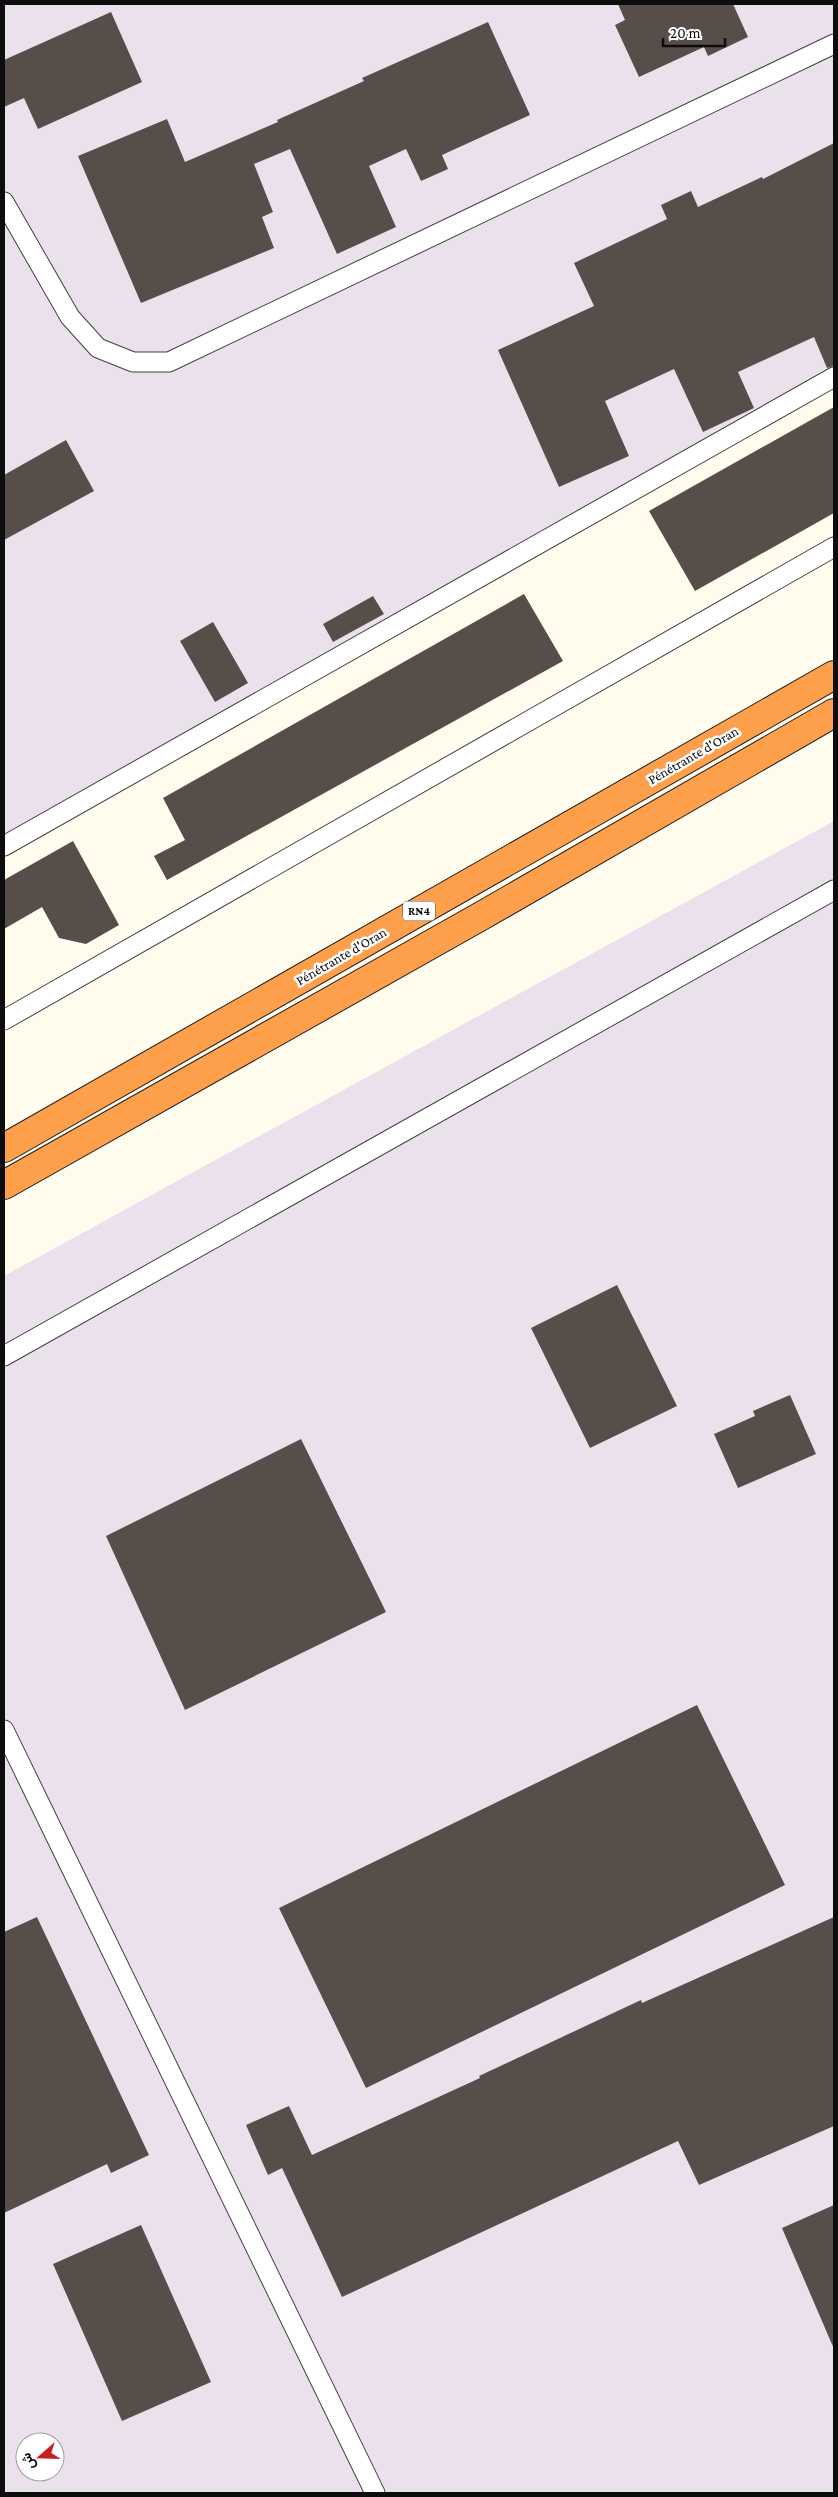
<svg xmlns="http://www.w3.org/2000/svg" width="838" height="2497" font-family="'Crimson Pro',Vazirmatn,serif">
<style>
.industrial{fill:#ebe1ed;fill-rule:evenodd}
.building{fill:#574e49}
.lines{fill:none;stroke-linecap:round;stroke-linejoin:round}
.minor-casing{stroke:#404040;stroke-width:21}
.motorway-casing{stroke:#1e1e1e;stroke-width:30}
.minor{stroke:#fff;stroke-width:19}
.motorway{stroke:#fe9f4c;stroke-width:28}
.labels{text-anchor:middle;stroke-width:5;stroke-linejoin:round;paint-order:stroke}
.shield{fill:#fff;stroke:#565656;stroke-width:1}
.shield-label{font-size:12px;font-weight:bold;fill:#0d0d0d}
.street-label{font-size:14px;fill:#0d0d0d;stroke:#fff}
</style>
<rect width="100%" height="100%" fill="#fffced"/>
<path class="industrial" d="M4,4H834V364L4,839Z
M834,821V2493H4V1276ZM25,2442H55V2472H25Z"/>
<path class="building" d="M618,4H733L748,37L708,56L704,47L639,77L615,25L625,20Z
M111,12L142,82L38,129L24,98L4,107V60Z
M488,22L530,115L442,155L448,169L421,181L406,149L369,166L396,227L337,254L290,149L254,164L273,212L262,217L274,248L141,303L78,156L167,119L185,162L278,122L277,120L364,81L362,78Z
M834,143V366L827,368L814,337L738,372L754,408L703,432L674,369L605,401L629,456L559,487L498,350L594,306L574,263L667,219L661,205L691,191L698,207L762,177L763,179Z
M834,407V513L695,591L649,511Z
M66,440L94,491L4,540V475Z
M524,594L563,661L167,880L154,856L185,840L163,798Z
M373,596L384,614L333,642L323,624Z
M213,622L248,683L215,702L180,641Z
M73,841L119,925L86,944L59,938L42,907L4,929V880Z
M617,1285L677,1406L590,1448L531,1328Z
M790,1395L816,1454L738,1488L714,1434L755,1416L753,1411Z
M301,1439L386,1612L185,1710L106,1536Z
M697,1705L785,1885L366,2088L279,1908Z
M37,1917L149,2155L111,2173L107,2164L4,2213V1932Z
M834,1917V2126L699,2185L678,2141L342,2297L282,2168L268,2175L246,2125L289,2106L312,2155L480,2078L479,2076L641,2000L642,2003Z
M834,2205V2349L782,2228Z
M141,2225L211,2382L122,2421L53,2264Z"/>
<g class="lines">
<g class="minor-casing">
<path id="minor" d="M4,202L70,317L98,348L133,362H169L834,44
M4,846L834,377
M4,1020L834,547
M4,1356L834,890
M4,1730L375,2493"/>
</g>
<g class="motorway-casing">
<path id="motorway" d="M4,1148L834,675
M4,1185L483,915L834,713"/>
</g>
<use href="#minor" class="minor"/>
<use href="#motorway" class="motorway"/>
</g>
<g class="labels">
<rect class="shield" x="403" y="901.5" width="32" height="19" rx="4"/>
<g class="shield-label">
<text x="419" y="915">RN4</text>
</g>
<g class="street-label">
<text transform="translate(693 755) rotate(-30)" y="5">Pénétrante d'Oran</text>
<text transform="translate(341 956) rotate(-30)" y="5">Pénétrante d'Oran</text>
</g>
</g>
<rect width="838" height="2497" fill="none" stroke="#0d0d0d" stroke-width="10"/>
<g transform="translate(40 2457) rotate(250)"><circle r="24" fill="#ffffff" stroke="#9e9e9e"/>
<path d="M0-4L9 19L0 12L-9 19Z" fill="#c71c22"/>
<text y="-8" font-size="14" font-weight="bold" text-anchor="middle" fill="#0d0d0d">ش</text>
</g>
<path d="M663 38v8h62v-8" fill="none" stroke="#0d0d0d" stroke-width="2.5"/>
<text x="670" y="38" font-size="15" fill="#0d0d0d" stroke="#ffffff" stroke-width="4" paint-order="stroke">20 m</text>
</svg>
